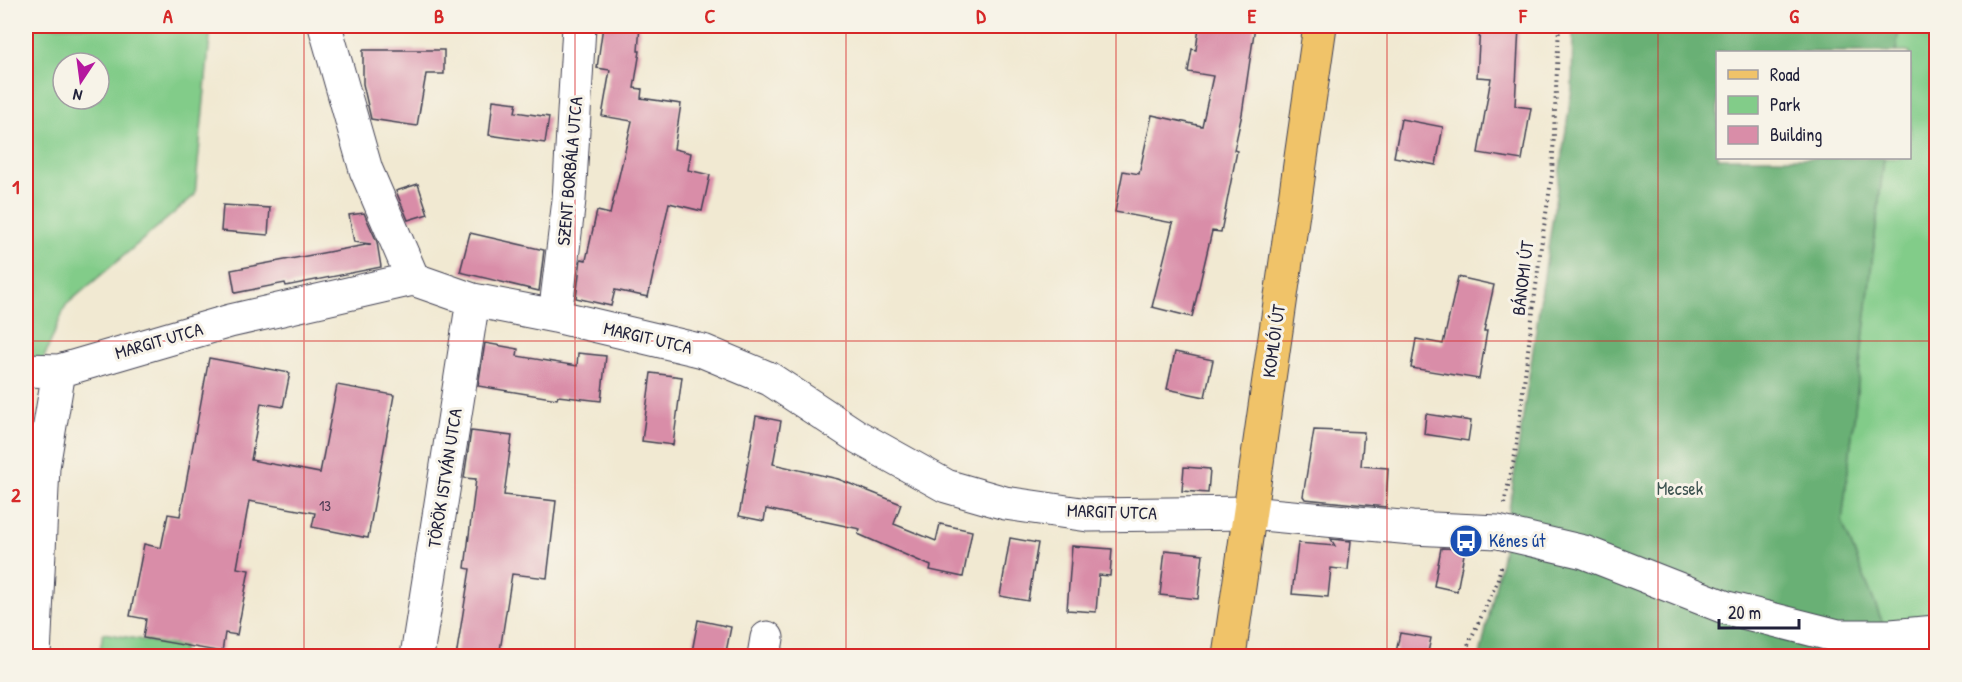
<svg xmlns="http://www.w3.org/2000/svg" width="1962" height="682" font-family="'Patrick Hand',sans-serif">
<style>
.green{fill:#82cc89;stroke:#527762;stroke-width:1.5;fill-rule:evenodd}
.forest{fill:#69b075;stroke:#466958;stroke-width:1.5}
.building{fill:#d98da8}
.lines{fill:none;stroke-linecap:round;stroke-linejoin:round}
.minor-casing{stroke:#414052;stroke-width:35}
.major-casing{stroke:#414052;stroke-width:35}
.path{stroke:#414052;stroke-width:4;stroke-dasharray:1.5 4.5;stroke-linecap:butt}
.minor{stroke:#fff;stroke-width:33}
.major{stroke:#f0c369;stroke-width:33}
.grid{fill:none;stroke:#d62828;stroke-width:1.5;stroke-opacity:0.55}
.labels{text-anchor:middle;stroke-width:6;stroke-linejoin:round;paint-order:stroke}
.number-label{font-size:15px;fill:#503d56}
.street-label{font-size:18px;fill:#22223b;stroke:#f7f3e8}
.park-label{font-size:18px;fill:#3f5552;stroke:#f7f3e8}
.transit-label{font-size:18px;fill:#164399;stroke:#f7f3e8;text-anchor:start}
.neatline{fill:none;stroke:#d62828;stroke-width:2}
.grid-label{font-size:20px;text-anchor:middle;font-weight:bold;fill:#d62828}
</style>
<rect width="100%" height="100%" fill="#f7f3e8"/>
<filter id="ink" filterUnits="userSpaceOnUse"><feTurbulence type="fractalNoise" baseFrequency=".0167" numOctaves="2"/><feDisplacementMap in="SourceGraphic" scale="12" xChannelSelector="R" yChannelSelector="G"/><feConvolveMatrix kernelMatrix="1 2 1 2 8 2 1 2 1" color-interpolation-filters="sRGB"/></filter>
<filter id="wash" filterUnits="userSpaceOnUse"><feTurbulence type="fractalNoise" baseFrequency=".008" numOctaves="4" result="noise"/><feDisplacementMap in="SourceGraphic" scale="24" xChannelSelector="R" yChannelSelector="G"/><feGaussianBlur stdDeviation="1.35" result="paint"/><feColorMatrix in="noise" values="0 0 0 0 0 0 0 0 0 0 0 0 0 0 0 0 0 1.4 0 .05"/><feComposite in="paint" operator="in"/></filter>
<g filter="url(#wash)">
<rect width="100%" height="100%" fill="#f1e9d2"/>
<path class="green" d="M26,26H211L195,195L66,305L26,401ZM63,63H99V99H63Z
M1899,26H1936V656H1896L1842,522L1884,158H1910V52H1896Z
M103,633L184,647L182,656H99Z"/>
<path class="forest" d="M1573,26H1899L1896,52H1718V158H1884L1842,522L1896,656H1480L1502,556L1572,89Z"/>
<g id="blocks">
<path class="building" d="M603,26H640L638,51H640L634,88L642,89L641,98L681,104L674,149L691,153L688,170L710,175L702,211L669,203L648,297L615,290L611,306L576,298L581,259L586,260L597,211L610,214L632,121L602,116L610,70L597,68Z
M1199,26L1225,29L1226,26H1255L1242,114L1234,150L1237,151L1221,232L1212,231L1192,317L1152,307L1173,223L1115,212L1123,171L1139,174L1152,115L1202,126L1213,76L1188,72L1192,49L1196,50Z
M1480,26H1519L1515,106L1531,108L1522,160L1478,153L1491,78L1477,77Z
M363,50H444V74H426L417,126L371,119L363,84Z
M493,100L517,103L515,112L549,117L545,143L489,135Z
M1401,119L1443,127L1436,165L1394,157Z
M418,184L428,214L408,220L396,191Z
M223,205L270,208L268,235L221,231Z
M364,213L377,242L381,267L286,286L285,283L235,293L231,270L371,244L354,242L349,215Z
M470,233L544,250L539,291L460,272Z
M1458,277L1494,285L1484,331H1487L1479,379L1411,368L1416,339L1443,344Z
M485,343L518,349L517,356L577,366L578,353L606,356L601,401L558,396L557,399L478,386Z
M1175,352L1213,360L1205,397L1167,389Z
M209,358L290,373L283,407L261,403L251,460L320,473L337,385L394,395L368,538L312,527L315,513L249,501L237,568L249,570L237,635L225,633L222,652L143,638L146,619L130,616L144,544L161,548L168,514L180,516Z
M651,373L682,377L673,445L642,441Z
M1426,414L1471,421L1468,441L1424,434Z
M756,416L781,421L773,464L838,479L901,504L894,524L936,541L940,524L972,531L963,577L930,570L931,566L858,534L860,529L766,509L764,521L739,516Z
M1314,430L1364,432L1361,466L1388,468L1386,507L1305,499L1303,496Z
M471,431L512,436L504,495L556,501L547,578L512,574L499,657H456L470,569L465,568L476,479L464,478Z
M1184,467L1210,469L1208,493L1182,491Z
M1010,538L1038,543L1028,601L1000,596Z
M1331,539L1351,541L1348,570L1331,568L1328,597L1292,594L1298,543L1335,546Z
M1072,546L1112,549L1110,576L1099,575L1096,612L1067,610Z
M1441,548L1465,549L1457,591L1434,586Z
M1165,550L1203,554L1198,599L1160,595Z
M698,620L731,627L725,657H691Z
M1400,633L1431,638L1427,657H1395Z"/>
</g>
</g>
<g filter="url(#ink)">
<use href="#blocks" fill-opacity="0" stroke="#414052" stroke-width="1.5"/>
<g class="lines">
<g class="minor-casing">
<path id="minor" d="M325,26L366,170L413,279
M555,316L569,200L579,26
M26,370L59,371L230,321L413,279L473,300L555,316L703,351L770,379L858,437L946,486L1005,503L1088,515L1249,513L1412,528L1498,532L1584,552L1727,608L1838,636H1891L1936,632
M34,656L43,467L59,371
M417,656L473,300
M764,656L767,638"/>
</g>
<g class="major-casing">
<path id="major" d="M1229,656L1320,26"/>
</g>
<path class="path" d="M1504,504L1515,455L1541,246L1552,175L1559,26
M1463,656L1497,582L1502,563"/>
<use href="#minor" class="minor"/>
<use href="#major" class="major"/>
</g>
</g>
<path class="grid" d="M304,26V656M575,26V656M846,26V656M1116,26V656M1387,26V656M1658,26V656M26,341H1936"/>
<defs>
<g id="bus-disc" transform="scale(1.725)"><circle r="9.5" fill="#1a4fb4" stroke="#f7f3e8"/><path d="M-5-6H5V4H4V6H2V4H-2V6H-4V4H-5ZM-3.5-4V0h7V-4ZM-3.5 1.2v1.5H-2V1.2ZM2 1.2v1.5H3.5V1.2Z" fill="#fff"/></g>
</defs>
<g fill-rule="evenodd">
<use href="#bus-disc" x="1466" y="541"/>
</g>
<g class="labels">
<g class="number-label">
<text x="325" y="511">13</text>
</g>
<g class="street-label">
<text transform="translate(570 171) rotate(-85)" y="6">SZENT BORBÁLA UTCA</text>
<text transform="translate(1523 278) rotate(-83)" y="6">BÁNOMI ÚT</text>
<text transform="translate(648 338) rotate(13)" y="6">MARGIT UTCA</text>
<text transform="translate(159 341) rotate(-16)" y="6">MARGIT UTCA</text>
<text transform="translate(1274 341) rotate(-82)" y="6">KOMLÓI ÚT</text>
<text transform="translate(445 478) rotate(-81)" y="6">TÖRÖK ISTVÁN UTCA</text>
<text transform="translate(1112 512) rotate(2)" y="6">MARGIT UTCA</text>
</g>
<g class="park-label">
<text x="1680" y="495">Mecsek</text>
</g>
<g class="transit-label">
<text x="1489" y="547">Kénes út</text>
</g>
</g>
<rect width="1962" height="682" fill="none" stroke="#f7f3e8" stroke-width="66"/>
<rect x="1716" y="51" width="195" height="108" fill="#f7f3e8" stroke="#a29fa3" stroke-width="1.5"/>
<rect x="1728" y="70" width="30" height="9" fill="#f0c369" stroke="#a29fa3" stroke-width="1.5"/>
<text x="1770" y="81" font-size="18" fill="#22223b">Road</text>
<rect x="1728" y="96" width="30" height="18" fill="#82cc89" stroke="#a29fa3" stroke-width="1.5"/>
<text x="1770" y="111" font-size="18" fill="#22223b">Park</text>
<rect x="1728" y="126" width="30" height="18" fill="#d98da8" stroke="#a29fa3" stroke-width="1.5"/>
<text x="1770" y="141" font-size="18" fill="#22223b">Building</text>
<g transform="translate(81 81) rotate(193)"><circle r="28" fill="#f7f3e8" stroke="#a29fa3" stroke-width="1.5"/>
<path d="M0-4.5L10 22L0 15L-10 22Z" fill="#b5179e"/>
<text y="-9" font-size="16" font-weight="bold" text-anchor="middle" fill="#22223b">N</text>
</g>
<path d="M1719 619v9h80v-9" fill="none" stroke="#22223b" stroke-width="3"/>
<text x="1728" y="619" font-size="18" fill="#22223b" stroke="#f7f3e8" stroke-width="4.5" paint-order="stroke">20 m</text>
<rect x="33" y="33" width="1896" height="616" class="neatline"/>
<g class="grid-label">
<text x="168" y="23">A</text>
<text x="439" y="23">B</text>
<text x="710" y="23">C</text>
<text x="981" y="23">D</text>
<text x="1252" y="23">E</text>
<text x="1523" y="23">F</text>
<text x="1794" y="23">G</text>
<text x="16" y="194">1</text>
<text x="16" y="502">2</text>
</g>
</svg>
